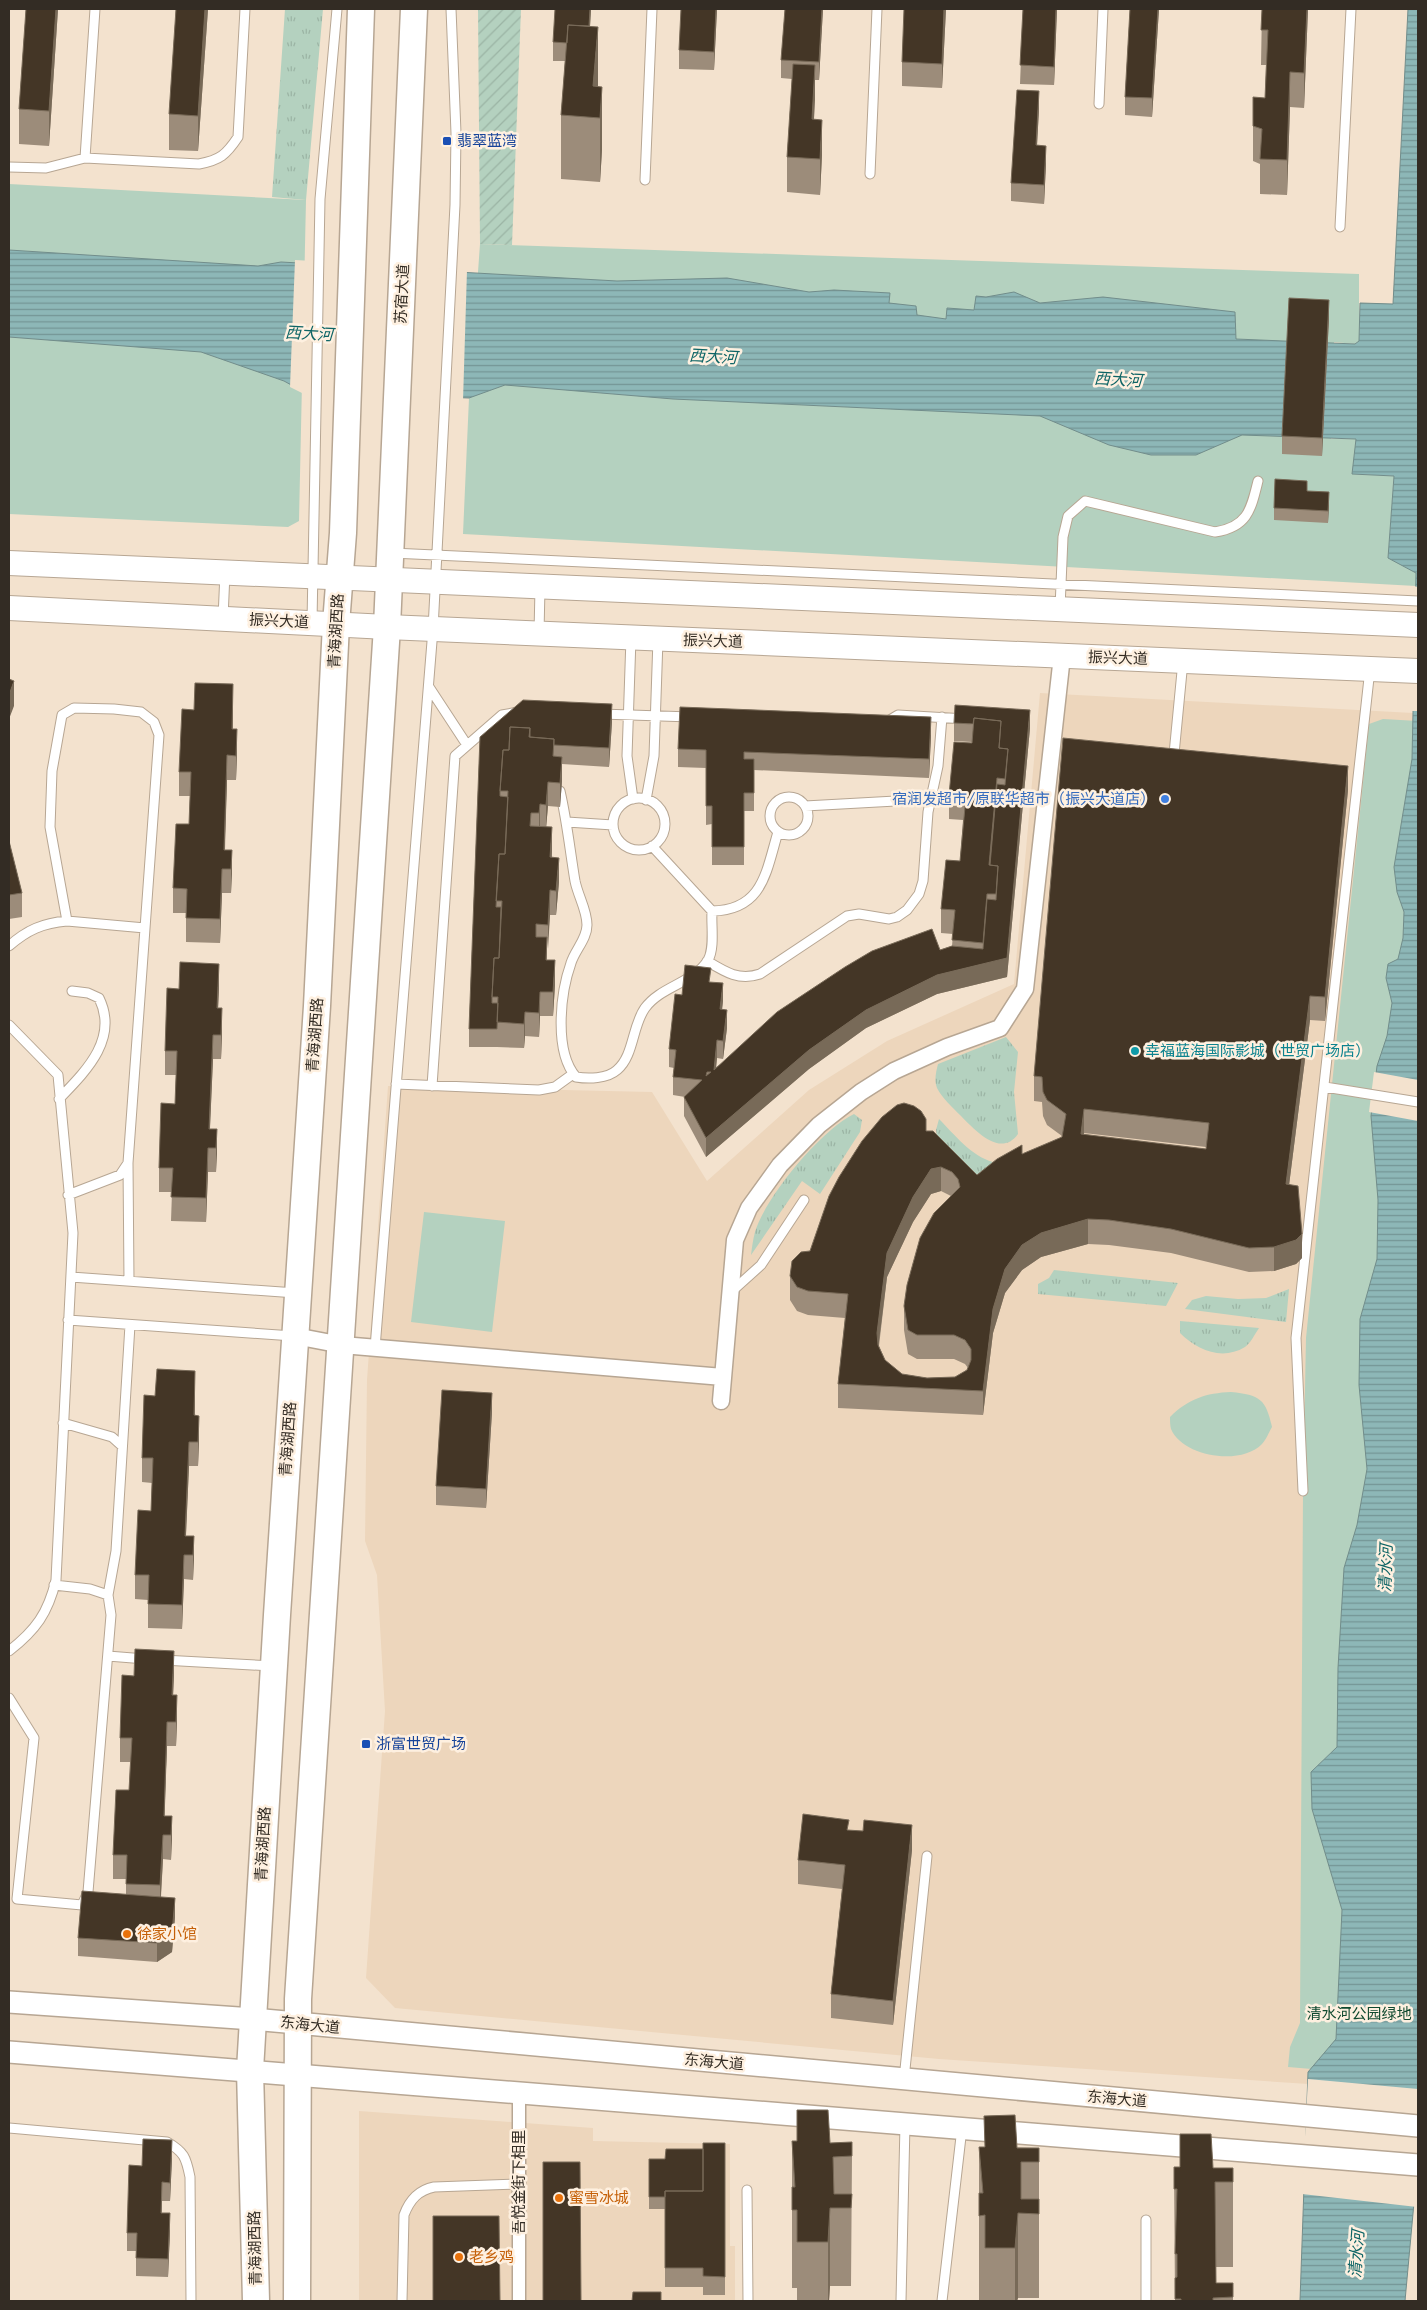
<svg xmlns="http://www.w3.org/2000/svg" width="1427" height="2310" font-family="Quicksand,'Noto Sans SC',sans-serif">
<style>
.built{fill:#edd6bc}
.grass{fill:url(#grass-tufts)}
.park{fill:#b4d1bf}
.garden{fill:url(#garden-furrows)}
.water{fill:url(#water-rules);stroke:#728d8b}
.pier{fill:#f3e2ce}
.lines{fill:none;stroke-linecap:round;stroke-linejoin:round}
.service-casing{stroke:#b7a693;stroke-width:11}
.pedestrian-casing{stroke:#b7a693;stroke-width:15}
.minor-casing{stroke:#b7a693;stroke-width:19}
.tertiary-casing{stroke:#b7a693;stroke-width:24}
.secondary-casing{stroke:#b7a693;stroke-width:26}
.primary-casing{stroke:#b7a693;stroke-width:29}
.service{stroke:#fff;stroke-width:9}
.pedestrian{stroke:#fff;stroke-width:12}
.minor{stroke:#fff;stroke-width:16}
.tertiary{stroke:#fff;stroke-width:21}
.secondary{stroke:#fff;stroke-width:24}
.primary{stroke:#fff;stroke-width:26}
.wall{fill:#9c8c7a;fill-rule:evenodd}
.shaded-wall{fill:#786a58}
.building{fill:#443626;stroke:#786a58;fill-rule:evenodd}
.transit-dot{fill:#1a4fb4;stroke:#fef0e0;stroke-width:2}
.shop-dot{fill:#3f7fe0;stroke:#fef0e0;stroke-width:2}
.culture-dot{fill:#0f9aa8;stroke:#fef0e0;stroke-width:2}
.food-dot{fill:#e8710a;stroke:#fef0e0;stroke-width:2}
.labels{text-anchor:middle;stroke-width:5;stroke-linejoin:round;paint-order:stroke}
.transit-label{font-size:15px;fill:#164399;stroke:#fef0e0;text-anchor:start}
.street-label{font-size:15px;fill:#332c24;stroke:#fef0e0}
.shop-label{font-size:15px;fill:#366cbe;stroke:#fef0e0;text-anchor:end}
.culture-label{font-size:15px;fill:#0d838f;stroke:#fef0e0;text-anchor:start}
.food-label{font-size:15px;fill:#c56008;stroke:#fef0e0;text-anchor:start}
.park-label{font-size:15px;fill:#0f492f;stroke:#fef0e0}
.water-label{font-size:16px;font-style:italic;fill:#0d6465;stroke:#fef0e0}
</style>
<defs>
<pattern id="grass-tufts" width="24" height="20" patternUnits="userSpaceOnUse" patternTransform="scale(1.25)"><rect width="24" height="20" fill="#b4d1bf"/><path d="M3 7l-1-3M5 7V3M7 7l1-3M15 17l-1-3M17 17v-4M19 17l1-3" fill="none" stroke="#9bb4a4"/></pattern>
<pattern id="garden-furrows" width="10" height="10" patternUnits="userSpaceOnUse" patternTransform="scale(1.25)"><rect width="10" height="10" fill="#b4d1bf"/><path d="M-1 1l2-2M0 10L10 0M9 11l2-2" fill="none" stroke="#9bb4a4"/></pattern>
<pattern id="water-rules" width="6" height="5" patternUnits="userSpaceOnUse" patternTransform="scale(1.25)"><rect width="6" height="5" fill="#8db7b7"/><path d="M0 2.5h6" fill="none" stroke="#749595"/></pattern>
</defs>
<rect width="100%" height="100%" fill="#f3e2ce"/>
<path class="built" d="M1040,693L1413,713L1412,759L1336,2039L1308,2072V2084L939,2059L395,2008L366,1978L385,1711L377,1575L365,1541L367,1380L388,1086L652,1092L707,1181L809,1090L887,1041L1014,984Z
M359,2111L593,2128V2141L730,2144V2246H735V2301H359Z"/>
<path class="grass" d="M285,9H323L306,200L272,197Z
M1006,1037L1018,1052L1014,1092L1018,1134C1000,1159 974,1129 960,1115C952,1107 942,1098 937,1088C934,1080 936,1072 938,1064Z
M854,1114L862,1120L860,1132L820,1194L802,1181L751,1255C752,1247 753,1239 755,1232C766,1196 821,1130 854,1114Z
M939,1119C955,1135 971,1156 993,1162L977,1195L938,1143L936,1130Z
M1054,1270L1178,1283L1166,1306L1038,1294V1284L1049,1278Z
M1289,1289L1286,1322L1185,1309L1192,1300L1206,1296L1238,1299L1266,1298Z
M1180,1321L1259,1328C1255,1334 1250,1344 1245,1347C1222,1361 1197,1350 1180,1333Z"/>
<path class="park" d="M9,184L306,200L299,521L288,527L9,514Z
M480,244L1359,274V341L1355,344L1334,342L1331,439H1356L1353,474L1394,476L1388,557L1416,573V586L463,534L469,398Z
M1383,719L1418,721V2078L1288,2067L1290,2047L1300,2023L1303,1491L1306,1338L1369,724Z
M424,1212L505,1221L492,1332L411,1322Z
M1231,1392C1260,1395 1266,1399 1272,1427C1269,1432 1266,1440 1262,1444C1241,1466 1183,1457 1171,1429C1170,1426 1170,1420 1170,1417C1188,1399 1206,1393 1231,1392Z"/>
<path class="garden" d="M478,9H521L512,245L480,244Z"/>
<path class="water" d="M1408,9H1418V2159L1405,2301H1300L1308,2072L1336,2039L1342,1910L1312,1809L1311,1772L1337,1747L1338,1668L1344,1568L1357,1525L1367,1469L1359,1385L1360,1319L1377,1259L1378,1200L1371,1116L1377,1066L1387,1036L1392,1003L1386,978L1388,964L1398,959L1403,938L1404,912L1397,892L1394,867L1412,759L1416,573L1388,558L1394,476L1352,474L1356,439L1242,435L1196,455H1151L1109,445L1040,416L673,399L505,385L469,398L304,392L284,381L201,352L9,337V250L258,266L281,262L617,281L727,278L809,292L834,290L890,293L889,303L916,306L917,315L946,319L947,308L974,310L976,296L986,297L1014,292L1040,303L1103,297L1235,312L1236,339L1355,344L1359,341L1360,303L1393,304Z"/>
<path class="pier" d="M295,260L467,270L463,401L304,394L290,387Z
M1413,586L1418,587V711H1411Z
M1374,1072L1418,1080V1121L1369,1112Z
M1308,2079L1418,2089L1417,2207L1302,2194Z"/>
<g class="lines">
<g class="service-casing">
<path id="service" d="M1099,104L1103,9
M85,158L95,9
M9,167L46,168L85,158L199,164C220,160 226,155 238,137L245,9
M870,174L877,9
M645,180L652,9
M1340,227L1351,9
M392,553L1418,601
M1060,608L1063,537L1068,516L1085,501L1215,532C1248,527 1251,509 1258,481
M223,618L225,573
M312,622L320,199L337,9
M539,633L540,588
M631,638L627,756L633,799
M429,687L467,745
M601,714L691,717
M888,721L898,715L966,719
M1174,754L1183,661
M560,791C567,821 570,851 575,881C578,896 587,910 587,925C587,939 575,950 571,963C560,994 554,1052 576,1077C588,1079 607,1079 617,1070C634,1056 632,1026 645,1008C661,986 694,983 708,960C715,948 711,925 712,911
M770 816a19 19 0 1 1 38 0a19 19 0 1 1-38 0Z
M613 824a26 26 0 1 1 52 0a26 26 0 1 1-52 0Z
M646,800L654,756L658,639
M805,806L932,799
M567,822L613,825
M652,846L712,911C763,910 766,872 778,832
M67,921L145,928
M9,946C27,930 43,923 67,921L50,827L52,771L62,715L74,708L114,709L141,712L154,722L159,735L128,1163L120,1175L68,1195
M707,961C725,972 739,981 760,974L847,916L859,914L889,919L897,917L907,910L919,894L923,881L928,812L938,766L942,717
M9,1025L58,1075L73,1233L56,1580C48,1613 36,1630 9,1651
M396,1084L539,1090L555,1087L573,1074
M432,1086L455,756L502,715L518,712
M1325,1087L1418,1102
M59,1099C86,1071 119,1039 99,998L88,993L72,991
M128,1163L129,1281
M71,1277L296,1293
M730,1293L761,1265L804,1200
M68,1320L293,1336
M375,1348L433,629L455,205L456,133L451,9
M63,1423L112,1437L122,1446
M1303,1491L1296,1338L1370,669
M108,1595L116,1551L130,1325
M108,1656L145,1659
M163,1660L272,1666
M9,1698L34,1738L17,1899L82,1905L88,1892L111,1615L108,1595L90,1589L54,1585
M904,2079L927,1856
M9,2128L167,2142C184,2152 186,2157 190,2177L191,2301
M747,2190L748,2301
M1146,2220V2301
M402,2301L404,2215C410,2199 419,2190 434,2187L518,2184
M901,2301L905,2124
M942,2301L962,2128"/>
</g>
<g class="pedestrian-casing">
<path id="pedestrian" d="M519,2092V2301"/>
</g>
<g class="minor-casing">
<path id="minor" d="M295,1336L342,1345L723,1377
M721,1401L735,1240L749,1208L780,1165L819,1125L861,1092L894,1071L947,1047L1000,1028L1025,989L1062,656"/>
</g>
<g class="tertiary-casing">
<path id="tertiary" d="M9,2002L253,2019L1418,2126
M9,2052L1418,2165"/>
</g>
<g class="secondary-casing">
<path id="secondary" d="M9,563L1418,625
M9,608L387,627L1418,671"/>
</g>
<g class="primary-casing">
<path id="primary" d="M256,2301L250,2070L277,1615L317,1006L336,624L343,533L361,9
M297,2301L298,1999L387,627L414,9"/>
</g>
<use href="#service" class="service"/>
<use href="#pedestrian" class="pedestrian"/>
<use href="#minor" class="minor"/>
<use href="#tertiary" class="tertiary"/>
<use href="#secondary" class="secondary"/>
<use href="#primary" class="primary"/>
</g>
<path class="wall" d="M26,9H58L49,146L19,144V109Z
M176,9H208L198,151L169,150V114Z
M591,9L590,26L598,87H602V150L600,182L561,179V115L565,61H553V42Z
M717,9L714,70L679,69V50Z
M785,9H823L819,80H815L814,119L822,155L820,195L787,192V157L792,79L781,78V60Z
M946,9L942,88L902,86V62Z
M1023,9H1057L1054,85L1020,84Z
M1130,9H1159L1152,117L1125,115V97Z
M1262,9H1308L1304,108L1290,107L1287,195L1260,194V164L1253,161V126L1265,98L1266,65H1261Z
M1039,109L1037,145L1046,164L1044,204L1011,201V183Z
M1329,318L1322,456L1282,454V436Z
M1329,505L1328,523L1274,520V508Z
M233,709V729L237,753L236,780H227L225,850H232L231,893H222L220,943L186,942V913H173V888L189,824L190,796H179V772L194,710Z
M612,722L609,767L562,764V781L560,807L548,806L546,827L552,851V857L559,882L556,915H550L547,949V960L555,985L553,1016H540L539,1037L525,1036L524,1048L497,1047H469V1029L480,737Z
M954,723L1030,728L1007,977L937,994L866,1028L809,1069L706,1157L684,1116V1097H685L673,1095V1077L674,1068L669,1067V1049L711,982L723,1001L722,1009L727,1028L723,1059L717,1058L716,1067L940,950L952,946L953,934L941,933V909L960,861L963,820L949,819V795L972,742L954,741Z
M931,735L929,778L754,770V811H744V865H712V824L706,825V768L678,767V749Z
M1348,790L1325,1021L1310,1020L1289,1185L1302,1258L1296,1264L1274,1271L1249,1272L1171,1253L1109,1245L1088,1244L1041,1257L1022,1270L1005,1293L993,1333L983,1415L838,1408V1384L845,1318L808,1315L797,1311L790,1300V1276L810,1251L926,1131L977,1175L1062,1137V1136L1047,1125L1043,1116L1042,1102L1034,1101V1076ZM1084,1133L1206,1147V1149L1084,1135ZM941,1191L951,1196L904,1306V1330L908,1354L917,1359H954L965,1364L968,1368L967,1370L955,1377L927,1378L902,1374L885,1360L879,1346L887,1277L913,1222L931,1194Z
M9,841L22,893V917L9,919Z
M219,988L218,1008L222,1033L221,1059H213L210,1129H217L216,1172H208L206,1222L171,1221L172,1192H159V1168L175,1104L176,1075H165V1051L179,989Z
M195,1395V1415L199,1440L198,1466H189L186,1536H194L193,1580L184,1579L182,1629L148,1628V1600L135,1599V1575L151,1511L152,1483L142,1482V1458L155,1396Z
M492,1412L486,1508L436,1505V1486Z
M174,1675L173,1695L177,1720L176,1746H167L164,1816H172L171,1860L163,1859L161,1897L175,1917L172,1952L157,1962L78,1956V1938L126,1895V1879H113V1855L129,1790L130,1762H120V1738L134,1676Z
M849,1830L912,1850L893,2025L831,2018V1994L842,1889L798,1884V1860Z
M1180,2134L1213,2168H1233V2267H1216V2283H1233V2301H1175L1174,2167H1180Z
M792,2141L830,2143L852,2156L851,2286H830L829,2301H797V2288H792Z
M725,2143V2295H703V2287H665V2209H649V2159H665Z
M979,2147L1039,2148V2298H1018L1017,2301H985V2300H979Z
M172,2158L170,2201H162V2213L170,2231L168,2277L136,2276V2251H127V2233L142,2166Z"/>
<path class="shaded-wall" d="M56,9H58L49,146V111Z
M205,9H208L198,151V116Z
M590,9H591L588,62Z
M716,9H717L714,70V52Z
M822,9H823L819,80V62Z
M944,9H946L942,88V64Z
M1056,9H1057L1054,85V67Z
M1158,9H1159L1152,117V98Z
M1307,9H1308L1304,108V73Z
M598,27V90L593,86Z
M815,65V100L812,154V119Z
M1290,72V107L1287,195V160Z
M602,87V150L600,182V118Z
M1039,91V109L1036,163V145Z
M822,120V155L820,195V159Z
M1046,146V164L1044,204V185Z
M1329,300V318L1322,456V438Z
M1329,492V505L1328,523V511Z
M14,681V706L9,719V695Z
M233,684V709L232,753V729Z
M612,704V722L609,767V748Z
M1030,710V728L1007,977L937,994L866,1028L809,1069L706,1157V1138L809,1050L866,1010L937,975L983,964V943L987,894V918L1007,958Z
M931,717V735L929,778V759Z
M237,729V753L236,780V756Z
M227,755V780L224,869V850Z
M562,757V781L560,807V783Z
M1348,766V790L1325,1021V997Z
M548,782V806L546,829V805Z
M540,804V828L539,837V813Z
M552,827V851L550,882V857Z
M232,850V874L231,893V869Z
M559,858V882L556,915V891Z
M222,869V893L220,943V919Z
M550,890V915L548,949V925Z
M555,960V985L553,1016V992Z
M219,964V988L217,1032V1008Z
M723,983V1001L720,1027V1009Z
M540,992V1016L539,1037V1013Z
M1310,996V1020L1286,1209V1184Z
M222,1008V1033L221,1059V1035Z
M727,1010V1028L723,1059V1041Z
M525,1012V1036L524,1048V1024Z
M213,1035V1059L209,1148V1129Z
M717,1040V1058L714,1088V1070Z
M1084,1109V1133L1081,1159V1134Z
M217,1129V1154L216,1172V1148Z
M208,1148V1172L206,1222V1198Z
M941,1167V1191L931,1194L913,1222L887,1277L877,1357V1333L887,1253L913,1197L931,1169Z
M1088,1219V1244L1041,1257L1022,1270L1005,1293L993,1333L983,1415V1391L993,1309L1005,1269L1022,1245L1041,1233Z
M1302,1234V1258L1296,1264L1274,1271V1247Z
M195,1371V1395L194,1439V1415Z
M492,1393V1412L486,1508V1489Z
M199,1416V1440L198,1466V1442Z
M189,1442V1466L185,1555V1536Z
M194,1536V1560L193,1580V1555Z
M184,1555V1579L182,1629V1605Z
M174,1651V1675L172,1719V1695Z
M177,1695V1720L176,1746V1722Z
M167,1722V1746L164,1835V1816Z
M172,1816V1840L171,1860V1835Z
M912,1825V1850L893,2025V2001Z
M163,1835V1859L160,1909V1885Z
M175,1898V1917L172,1952L157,1962V1943Z
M172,2140V2158L170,2201V2183Z
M830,2208V2286L829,2301H828V2242Z
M170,2213V2231L168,2277V2259Z
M1018,2213V2298L1017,2301H1015V2248Z"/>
<path class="building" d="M26,9H56L49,111L19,109Z
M176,9H205L198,116L169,114Z
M555,9H590L589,26L568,25L567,43L553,42Z
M681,9H716L714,52L679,50Z
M785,9H822L819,62L781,60Z
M904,9H944L942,64L902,62Z
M1023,9H1056L1054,67L1020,65Z
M1130,9H1158L1152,98L1125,97Z
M1262,9H1307L1304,73L1290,72L1287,160L1260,159L1262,129L1253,126V97L1265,98L1268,30H1261Z
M568,25L598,27L593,86L602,87L600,118L561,115Z
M793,64L815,65L812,119L822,120L820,159L787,157Z
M1017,90L1039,91L1036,145L1046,146L1044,185L1011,183Z
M1289,298L1329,300L1322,438L1282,436Z
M1275,479L1307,481V491L1329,492L1328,511L1274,508Z
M9,679L14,681L9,695Z
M195,683L233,684L232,729H237L236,756L227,755L224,850H232L231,869H222L220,919L186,918L187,889L173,888L176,824H189L191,772H179L182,709L194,710Z
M523,700L612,704L609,748L554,745V739L530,737V728L510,727L509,750H503L500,791V796L508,797L505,854H499L496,907H501L499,958H494L492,997V1003H498L497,1029H469L480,737Z
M955,705L1030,710L1007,958L937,975L866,1010L809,1050L706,1138L684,1097L702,1080L673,1077L676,1050L669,1049L675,994L682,995L685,965L711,968L709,982L723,983L720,1009L727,1010L723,1041L717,1040L714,1070L777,1012L845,967L872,951L932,929L940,950L952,946L983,949L987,899L996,900L998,866L990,865L997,784L1005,785L1008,749L999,748L1001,721L974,718L973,724L954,723ZM707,1072H711L706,1076Z
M680,707L931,717L929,759L744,752V759H754V793H744V847H712V806H706V750L678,749Z
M974,718L1001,721L999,748L1008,749L1005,779L997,778L989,865L998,866L996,894H987L983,943L952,940L955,910L941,909L946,860L960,861L966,796L949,795L954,742L972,743Z
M510,727L530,728L529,737L554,739L553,756L562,757L560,783L548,782L546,805L540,804L539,813H531L530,826L552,827L550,857L559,858L556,891L550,890L548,925L536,924V937H547L546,960H555L553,992H540L539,1013L525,1012L524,1024L497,1022L498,997H492L494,958H499L502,901H496L499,854H505L508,791H500L503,750H509Z
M1063,738L1348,766L1325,997L1310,996L1286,1184L1298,1186L1302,1234L1296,1240L1274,1247L1249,1248L1171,1229L1109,1220L1088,1219L1041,1233L1022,1245L1005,1269L993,1309L983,1391L838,1384L848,1294L808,1291L797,1287L790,1276L792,1261L801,1252L810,1251L829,1196L839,1177L862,1141L882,1117L897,1105L904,1103L914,1106L921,1111L926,1119V1131H933L977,1175L997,1159L1022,1145V1154L1062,1137L1066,1114L1047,1100L1043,1092L1042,1077L1034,1076ZM1084,1109L1209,1123L1206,1149L1081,1134ZM941,1167L952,1172L958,1179L960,1187L934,1213L920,1238L907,1285L904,1306L908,1330L917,1335H954L965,1340L971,1349V1360L967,1370L955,1377L927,1378L902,1374L885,1360L878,1345L877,1333L887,1253L913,1197L931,1169Z
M9,841L22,893L9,895Z
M180,962L219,964L217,1008H222L221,1035H213L209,1129H217L216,1148H208L206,1198L171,1197L173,1168H159L161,1103L175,1104L177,1051H165L167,988L179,989Z
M157,1369L195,1371L194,1415L199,1416L198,1442H189L185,1536H194L193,1555H184L182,1605L148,1604L149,1575H135L138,1510L151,1511L153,1458H142L144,1395L155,1396Z
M442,1390L492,1393L486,1489L436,1486Z
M135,1649L174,1651L172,1695H177L176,1722H167L164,1816H172L171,1835H163L160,1885L126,1884L127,1855H113L116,1790H129L132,1738H120L122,1675L134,1676Z
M803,1814L849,1820L847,1830L863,1831L864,1820L912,1825L893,2001L831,1994L845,1865L798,1860Z
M82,1891L175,1898L172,1934L157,1943L78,1938Z
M797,2110H828L830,2143L852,2142V2156L833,2157L834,2194H852L851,2208H830L828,2242H797V2210H792V2187H795L792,2141H797Z
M1015,2115L1017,2148H1039V2162H1021V2199H1039V2214L1018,2213L1015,2248H985V2215L979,2216V2193H983L979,2147H985L984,2116Z
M1180,2134H1211L1213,2168H1233V2182H1215L1216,2283H1233V2297L1213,2298V2301H1181V2299H1175V2278L1177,2277V2254H1175L1177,2189H1174V2167H1180Z
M143,2139L172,2140L170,2183L162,2182L161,2213H170L168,2259L136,2258L137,2233H127L129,2165L142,2166Z
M703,2143H725V2277L703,2276V2268H665V2191H703Z
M666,2149H703V2191H665V2197H649V2159H665Z
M543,2162H580L581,2301H543Z
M433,2216H499L500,2301H433Z
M633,2292H661V2301H632Z"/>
<g class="transit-dot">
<rect x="442" y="136" width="10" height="10" rx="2.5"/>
<rect x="361" y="1739" width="10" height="10" rx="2.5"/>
</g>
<circle class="shop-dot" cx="1165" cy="799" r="5"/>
<circle class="culture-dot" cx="1135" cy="1051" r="5"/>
<g class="food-dot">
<circle cx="127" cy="1934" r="5"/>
<circle cx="559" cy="2198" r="5"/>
<circle cx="459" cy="2257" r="5"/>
</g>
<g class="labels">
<g class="transit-label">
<text x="457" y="146">翡翠蓝湾</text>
<text x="376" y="1749">浙富世贸广场</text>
</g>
<g class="street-label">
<text transform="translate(402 294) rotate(-87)" y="5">苏宿大道</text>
<text transform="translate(279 621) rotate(3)" y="5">振兴大道</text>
<text transform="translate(336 631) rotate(-87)" y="5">青海湖西路</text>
<text transform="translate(713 641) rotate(2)" y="5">振兴大道</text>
<text transform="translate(1118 658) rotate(2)" y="5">振兴大道</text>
<text transform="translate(315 1035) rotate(-86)" y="5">青海湖西路</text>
<text transform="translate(288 1439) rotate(-86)" y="5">青海湖西路</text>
<text transform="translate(263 1844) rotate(-87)" y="5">青海湖西路</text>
<text transform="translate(310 2025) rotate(6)" y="5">东海大道</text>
<text transform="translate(714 2062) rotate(5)" y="5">东海大道</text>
<text transform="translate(1117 2099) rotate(5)" y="5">东海大道</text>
<text transform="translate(519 2182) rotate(-90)" y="5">吾悦金街下相里</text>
<text transform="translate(255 2248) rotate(-91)" y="5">青海湖西路</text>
</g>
<g class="shop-label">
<text x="1155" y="804">宿润发超市/原联华超市（振兴大道店）</text>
</g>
<g class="culture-label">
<text x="1145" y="1056">幸福蓝海国际影城（世贸广场店）</text>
</g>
<g class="food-label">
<text x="137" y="1939">徐家小馆</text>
<text x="569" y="2203">蜜雪冰城</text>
<text x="469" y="2262">老乡鸡</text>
</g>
<g class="park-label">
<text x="1359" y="2019">清水河公园绿地</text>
</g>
<g class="water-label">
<text transform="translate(309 333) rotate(3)" y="6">西大河</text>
<text transform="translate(713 356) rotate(3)" y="6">西大河</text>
<text transform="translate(1118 379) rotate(3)" y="6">西大河</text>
<text transform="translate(1385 1568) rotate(-88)" y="6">清水河</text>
<text transform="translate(1356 2254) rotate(-86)" y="6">清水河</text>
</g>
</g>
<rect width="1427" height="2310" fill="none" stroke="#332c24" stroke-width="20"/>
</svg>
